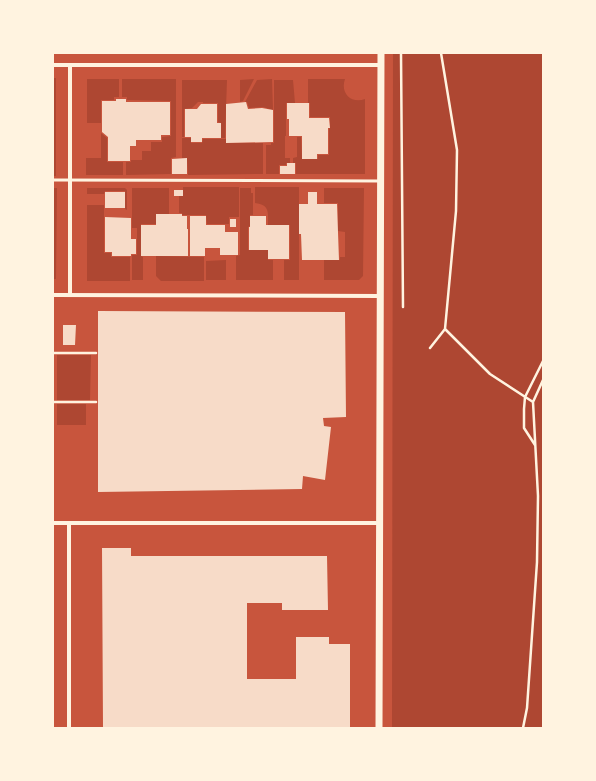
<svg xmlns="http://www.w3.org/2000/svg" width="596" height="781" font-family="Lora,serif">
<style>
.green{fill:#ae4732}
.building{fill:#f7dbc8}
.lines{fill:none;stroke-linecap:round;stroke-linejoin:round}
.path{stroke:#fff3e0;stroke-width:2.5}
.service{stroke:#fff3e0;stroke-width:3}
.minor{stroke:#fff3e0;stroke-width:4}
.tertiary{stroke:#fff3e0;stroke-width:7}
</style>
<rect width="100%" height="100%" fill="#c8553d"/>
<path class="green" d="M393,53H543V728H392Z
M53,78H56V176H53Z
M87,79H119V97H114V100H101V123H87Z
M122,79H176V157L171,158V174L126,175V162H131V160H142V151H151V142H162V137L171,136V101L127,100V97H122Z
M254,79L243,101L240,102V80Z
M272,79L273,110L263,107L249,108L247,102H245L257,80Z
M308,79H345C340,93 351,104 365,99V174H296V163H293V158L297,157V137H301L302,159H318V155H329V129L330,128V117H310V103H308Z
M182,80H227L225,138H221V123L218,122V103H203V102H198L192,108L184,109V137H182Z
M274,80H293L295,103H286V136H285V158H290V163H286V165H279V174H266V145H271V143H274Z
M101,133L107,138V162H123V175H86V158H101Z
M182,138H191V143H202L203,139H226V143H263V174L188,175L187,158H182Z
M183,187H239V217H229V224H207L206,215H182V213H179V196H183Z
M255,187H299V280H284V260H290V225H268C268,212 270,205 255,203Z
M53,188H57L56,279H53Z
M87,188H125L127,190V210L125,209V191H105L104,194H87Z
M132,188H169V214H156V224H141V256L143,257V280H132V255H137V228H132Z
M240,188H251V193H253V215H250V226L248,227V250H268V260H273V280H236V256L240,255Z
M324,188H364L363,276L359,280H324V260H340V257H345V232L338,231V203H324Z
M87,205H104V253H111V257H130V281H87Z
M156,256L204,257V281H161L156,276Z
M226,260V280H206V261Z
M57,355H91L90,400H57Z
M57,404H86V425H57Z"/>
<path class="building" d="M116,99H126V102H170V135H161V140H136V146H130V161H108V137L102,132V101H116Z
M246,102L248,109L262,108L273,110V142L226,143V104Z
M287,103H309V118H329L330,128H328V154H317V159H302V136H289V119H287Z
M201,104H217V123H221V138H202V142H191V137H185V109H197Z
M187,158V174H172V159Z
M287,163H295V174H280V166H287Z
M174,190H183V196H174Z
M105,192H125V208H105Z
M308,192H317V204H337L339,260H302L301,234H299V204H308Z
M156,214H182V216H187V229H188V256H141V225H156Z
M190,216H206V225H225V232H238V255H220V248H205V256H190Z
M250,216H266V225H289V259H268V250H249V227H250Z
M105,217L131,218V239H136V254H131V256H112V252H105Z
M230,219H236V227H230Z
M98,311L345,312L346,417L323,418L324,426L331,427L325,480L303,476L302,489L98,492Z
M63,325H76L75,345H63Z
M102,548H131V556H327L328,610H282V603H247V679H296V637H329V644H350V728H103Z"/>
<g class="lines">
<path class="path" d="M401,53L403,307
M441,53L457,150L456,211L445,329L490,374L533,402
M430,348L445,329
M53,353H96
M53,402H96
M535,445L524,428V409L525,397L543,361
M523,728L527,708L537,562L538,496L533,402L543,380"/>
<path class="service" d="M53,180L380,181"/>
<path class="minor" d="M53,65H381
M53,295L380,296
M70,295V65
M53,523H380
M69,523V728"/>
<path class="tertiary" d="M379,728L381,53"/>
</g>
<rect width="596" height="781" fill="none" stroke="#fff3e0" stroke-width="108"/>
</svg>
